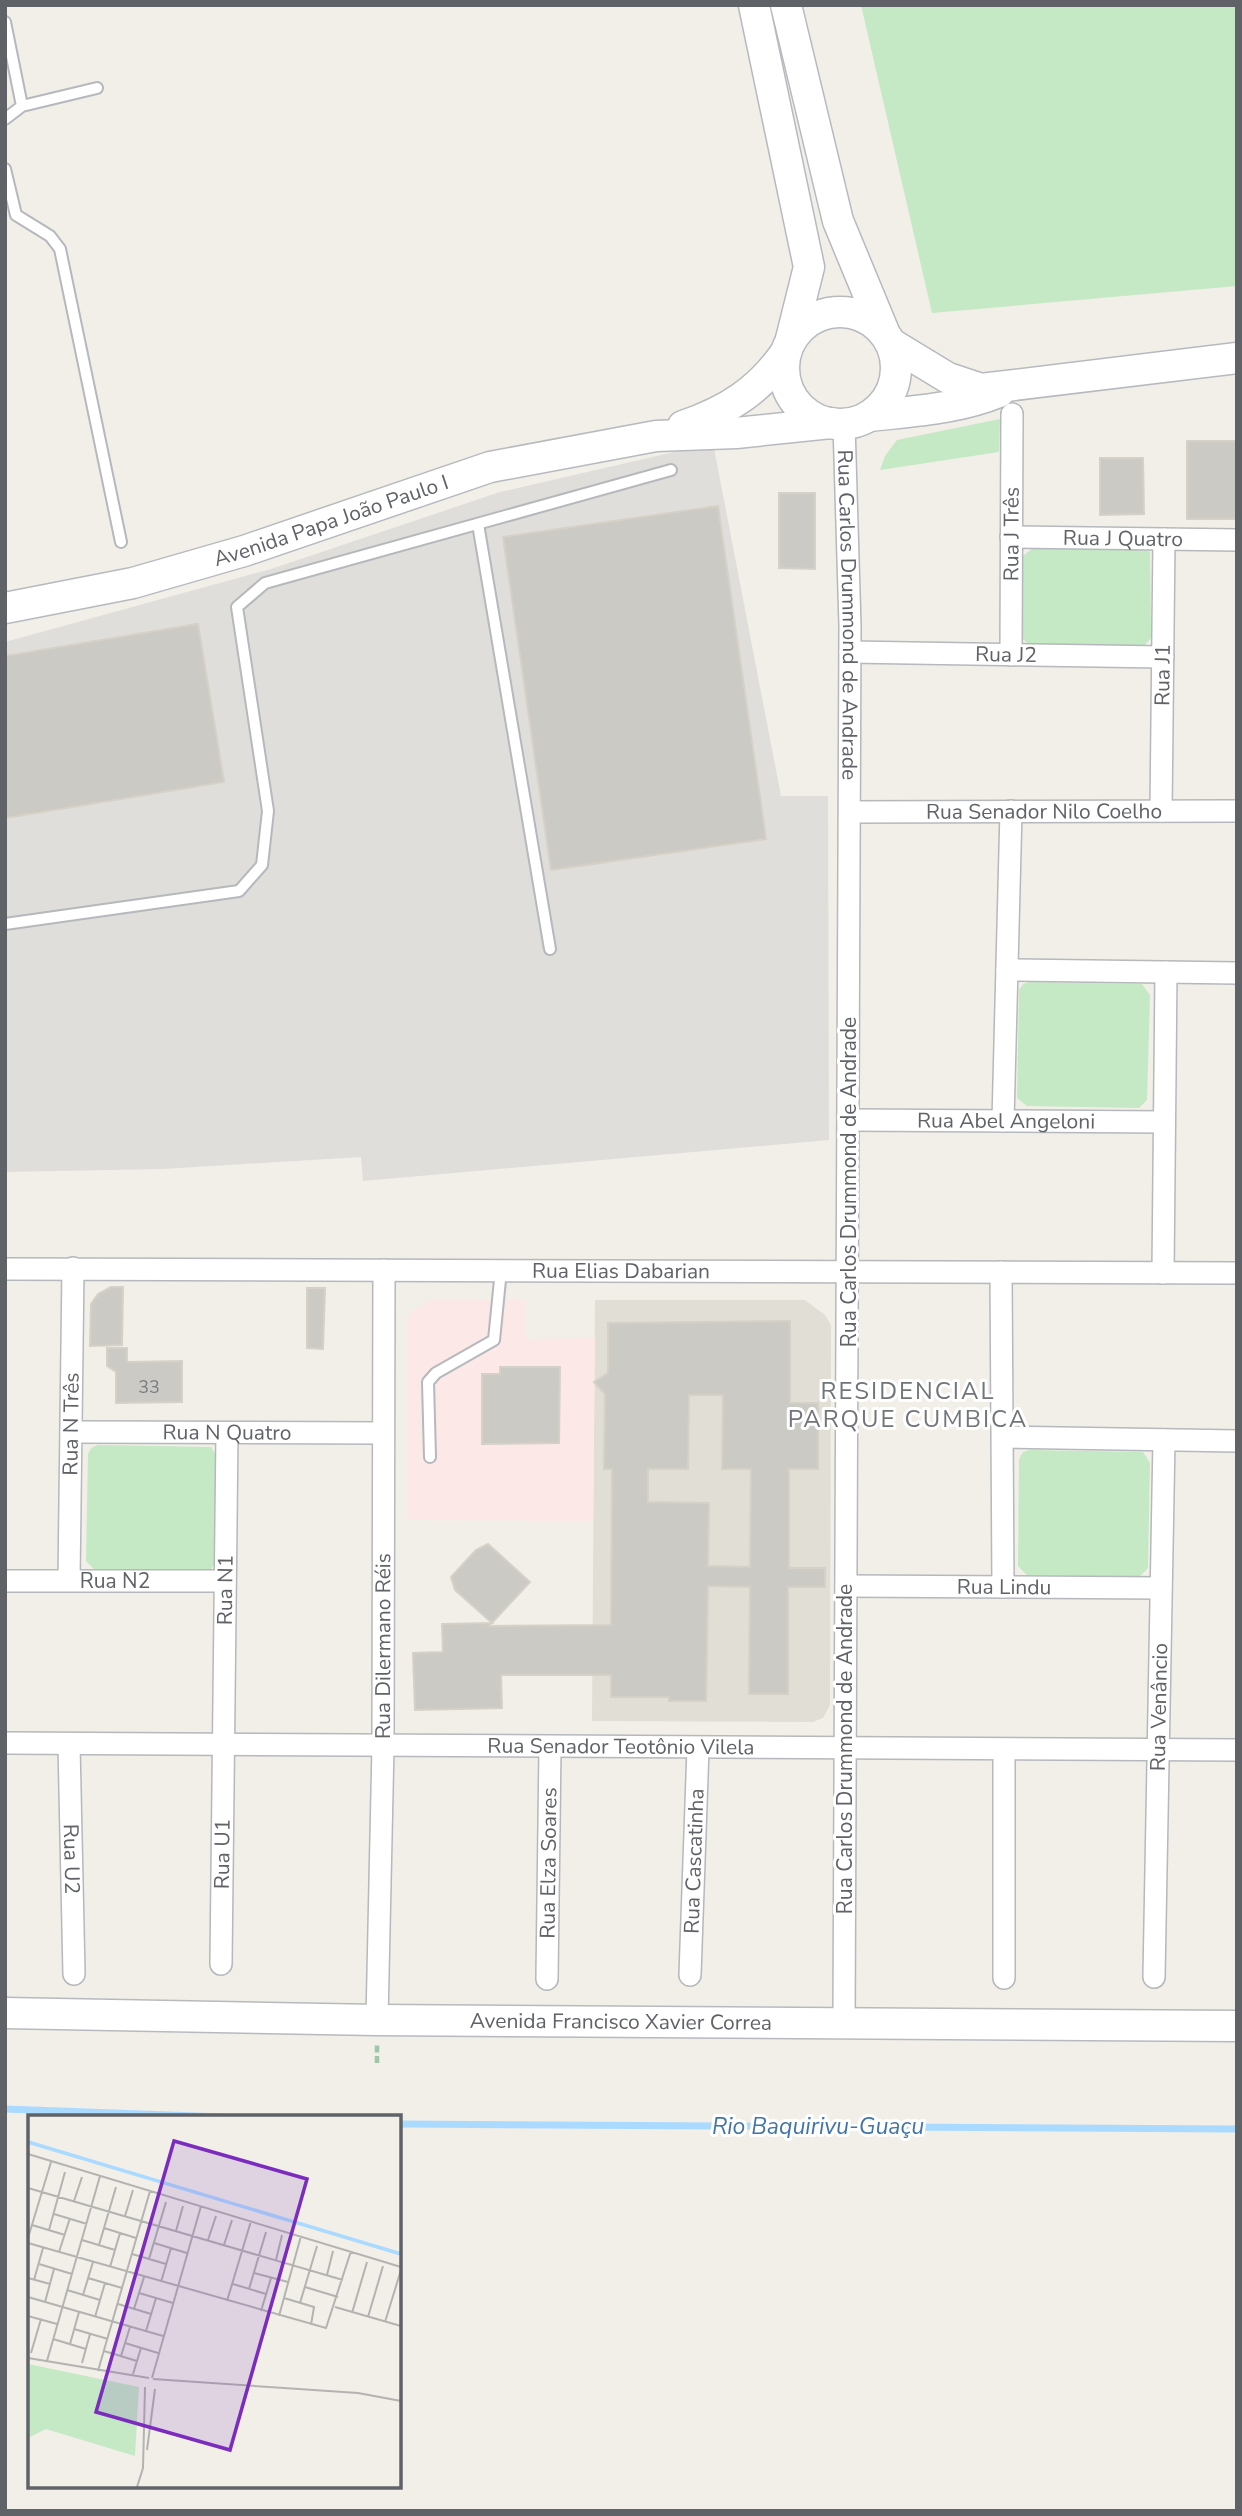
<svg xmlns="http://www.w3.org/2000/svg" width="1242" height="2516" font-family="'Nunito Sans',sans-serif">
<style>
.industrial{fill:#e0deda}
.education{fill:#e1ded6}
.medical{fill:#fce8e6}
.green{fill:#c5e8c5}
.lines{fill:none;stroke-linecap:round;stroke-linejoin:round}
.stream{stroke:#aadaff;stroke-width:7}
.building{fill:#cccac5;stroke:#d6d1c6;stroke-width:2;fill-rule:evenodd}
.lane-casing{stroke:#b5b8bc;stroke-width:14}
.street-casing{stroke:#b5b8bc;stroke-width:24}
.secondary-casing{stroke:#b6babf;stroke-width:33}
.path{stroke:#9cc7a9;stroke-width:4.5;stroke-dasharray:7 3.5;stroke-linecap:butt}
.lane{stroke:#fff;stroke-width:10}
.street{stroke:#fff;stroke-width:21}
.secondary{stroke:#fff;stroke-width:30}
.labels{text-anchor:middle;stroke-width:6;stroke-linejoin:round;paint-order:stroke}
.number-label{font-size:18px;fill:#7a7d7f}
.street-label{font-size:21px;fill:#5f6368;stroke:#fff}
.water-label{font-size:23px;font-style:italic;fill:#4174aa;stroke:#fff}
.quarter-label{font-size:24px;letter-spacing:2px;fill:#70757a;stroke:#fff}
.inset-river{fill:none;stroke:#aadaff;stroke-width:3.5}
.inset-road{fill:none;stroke:#b3b3b1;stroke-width:2}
.view{fill:#7b2cbf;fill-opacity:0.15;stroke:#7b2cbf;stroke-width:3.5}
.inset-edge{fill:none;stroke:#5f6368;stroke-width:3.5}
</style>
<rect width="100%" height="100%" fill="#f1efe8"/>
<path class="industrial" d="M713,443L781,796H828L829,1140L363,1181L361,1157L163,1169L5,1172V642L271,569L500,492Z"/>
<path class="education" d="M595,1300H805L825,1315L831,1325L830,1705L823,1718L813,1722L592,1721Z"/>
<path class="medical" d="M432,1300H525V1339L595,1338L593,1521L408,1520V1319L412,1311Z"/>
<path class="green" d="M861,5H1237V286L932,313Z
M1000,419L999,452L880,470L885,456L897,440Z
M1034,547L1144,549L1150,552L1151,638L1143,647L1030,646L1021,637L1023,556Z
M1029,982L1142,984L1150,995L1147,1100L1139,1108L1027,1106L1017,1098L1019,990L1023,984Z
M98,1445L211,1447L218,1458L216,1563L208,1572L95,1570L86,1561L88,1454L91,1448Z
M1029,1450L1143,1452L1150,1463L1148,1568L1139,1577L1027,1575L1018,1566L1019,1459L1023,1452Z"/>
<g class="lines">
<path class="stream" d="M5,2109L223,2117
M399,2124L1237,2129"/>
</g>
<path class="building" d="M1187,441H1237V519H1187Z
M1100,458H1143L1144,514L1100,515Z
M779,493H815V569L779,568Z
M718,506L766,839L551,870L503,537Z
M198,624L224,782L5,818V656Z
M111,1287H123L122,1345L90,1346L91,1304L98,1294Z
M307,1288H325L323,1349L307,1348Z
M790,1321V1403H818V1469H789V1568H825V1587H788V1694H749L750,1587L708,1586L706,1701H669V1697H611V1675H501L502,1708L415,1710L413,1653L443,1652L442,1624L492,1623L455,1590L451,1577L476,1550L488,1544L530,1582L489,1626L611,1625L612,1469H604L605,1394L594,1382L608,1373V1323ZM689,1395H723L722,1469H751L750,1567L708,1566L709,1503L648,1502V1469H688Z
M107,1348H127V1362L182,1361V1402L116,1403V1372L107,1366Z
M500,1367H560L559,1443L482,1444V1374H500Z"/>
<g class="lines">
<g class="lane-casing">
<path id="lane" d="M5,22L22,106L5,119
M22,106L97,88
M5,169L16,215L50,236L60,249L121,542
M478,524L550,949
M5,924L239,891L262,865L268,811L237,607L265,583L671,470
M430,1457L428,1382L436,1373L494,1340L501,1270"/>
</g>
<g class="street-casing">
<g id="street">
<path id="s1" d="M844,424L850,626L844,2023"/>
<path id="s2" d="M1011,537L1237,540"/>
<path id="s3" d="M850,652L1163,657"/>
<path id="s4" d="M1011,655L1012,414"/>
<path id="s5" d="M1161,811L1164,539"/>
<path id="s6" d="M850,812L1237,811"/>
<path d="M1007,970L1237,973"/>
<path id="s7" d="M848,1120L1164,1122"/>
<path d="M1003,1121L1011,811"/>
<path id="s8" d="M5,1269L1237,1273"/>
<path d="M1001,1272L1003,1587"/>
<path d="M1163,1273L1166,972"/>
<path id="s9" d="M71,1432L383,1433"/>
<path d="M1003,1437L1237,1441"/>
<path id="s10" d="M69,1580L73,1268"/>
<path id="s11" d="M5,1581H225"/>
<path id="s12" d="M846,1586L1160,1588"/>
<path id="s13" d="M5,1743L1237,1750"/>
<path id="s14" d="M69,1745L74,1974"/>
<path id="s15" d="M221,1964L227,1433"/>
<path id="s16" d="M690,1975L698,1748"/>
<path id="s17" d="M1154,1977L1164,1440"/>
<path d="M1004,1978V1749"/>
<path id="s18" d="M547,1979L550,1747"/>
<path id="s19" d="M377,2020L383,1746L384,1270"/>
</g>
</g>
<g class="secondary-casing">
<g id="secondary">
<path d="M754,5L809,267L791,339"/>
<path d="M786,5L838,221L884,332"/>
<circle cx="840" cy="368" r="56"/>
<path d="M892,344L948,378L981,389L1237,358"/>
<path d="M870,416C914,411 958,409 999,392"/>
<path d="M683,426C727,411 759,391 786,352"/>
<path id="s20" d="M5,608L133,583L244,551L490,467L656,436L736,433L831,423"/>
<path id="s21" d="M5,2013L377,2020L1237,2026"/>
</g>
</g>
<path class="path" d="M377,2063V2043"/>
<use href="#lane" class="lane"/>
<use href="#street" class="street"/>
<use href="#secondary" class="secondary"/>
</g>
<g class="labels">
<g class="number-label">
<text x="149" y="1393">33</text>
</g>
<g class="street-label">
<text dy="7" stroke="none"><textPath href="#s20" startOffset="338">Avenida Papa João Paulo I</textPath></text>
<text dy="7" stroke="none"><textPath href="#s4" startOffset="121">Rua J Três</textPath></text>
<text dy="7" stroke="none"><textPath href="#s2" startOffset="112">Rua J Quatro</textPath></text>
<text dy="7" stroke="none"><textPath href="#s1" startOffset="191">Rua Carlos Drummond de Andrade</textPath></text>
<text dy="7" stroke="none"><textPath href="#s3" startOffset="156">Rua J2</textPath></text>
<text dy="7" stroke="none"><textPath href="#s5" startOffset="136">Rua J1</textPath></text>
<text dy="7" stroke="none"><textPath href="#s6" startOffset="194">Rua Senador Nilo Coelho</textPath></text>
<text dy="7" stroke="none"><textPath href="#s7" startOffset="158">Rua Abel Angeloni</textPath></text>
<text transform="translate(849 1182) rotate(-90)" y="7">Rua Carlos Drummond de Andrade</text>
<text dy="7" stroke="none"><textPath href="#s8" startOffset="616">Rua Elias Dabarian</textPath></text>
<text dy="7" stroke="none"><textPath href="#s10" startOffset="156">Rua N Três</textPath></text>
<text dy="7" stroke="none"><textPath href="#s9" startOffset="156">Rua N Quatro</textPath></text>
<text dy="7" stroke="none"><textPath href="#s11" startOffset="110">Rua N2</textPath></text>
<text dy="7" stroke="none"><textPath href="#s12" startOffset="158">Rua Lindu</textPath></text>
<text dy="7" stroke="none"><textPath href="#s15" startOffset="374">Rua N1</textPath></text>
<text dy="7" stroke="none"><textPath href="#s19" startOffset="374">Rua Dilermano Réis</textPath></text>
<text dy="7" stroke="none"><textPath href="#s17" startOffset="270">Rua Venâncio</textPath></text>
<text dy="7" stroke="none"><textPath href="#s13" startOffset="616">Rua Senador Teotônio Vilela</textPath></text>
<text transform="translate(845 1749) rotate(-90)" y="7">Rua Carlos Drummond de Andrade</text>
<text dy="7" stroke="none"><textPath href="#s15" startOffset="110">Rua U1</textPath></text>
<text dy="7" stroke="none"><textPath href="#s14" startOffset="114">Rua U2</textPath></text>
<text dy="7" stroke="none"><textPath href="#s16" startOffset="114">Rua Cascatinha</textPath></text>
<text dy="7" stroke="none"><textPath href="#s18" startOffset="116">Rua Elza Soares</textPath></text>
<text dy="7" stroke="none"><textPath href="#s21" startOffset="616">Avenida Francisco Xavier Correa</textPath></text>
</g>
<g class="water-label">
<text x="818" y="2134">Rio Baquirivu-Guaçu</text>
</g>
<g class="quarter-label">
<text x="908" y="1399">RESIDENCIAL<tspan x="908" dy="28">PARQUE CUMBICA</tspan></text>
</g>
</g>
<g transform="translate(28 2115)">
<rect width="373" height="373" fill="#f1efe8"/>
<path d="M0,249L111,272L107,341L18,314L0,323Z" fill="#c5e8c5"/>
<path class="inset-river" d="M0,27L373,139"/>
<path class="inset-road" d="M0,39L373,152M0,73L315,165M46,86L54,62M26,99L59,109M97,101L105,75M4,110L37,120M76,113L108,123M21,115L37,57M148,116L155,91M0,123L23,47M54,125L87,135M180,125L188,101M0,128L298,213L323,136M126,128L159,138M71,130L88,72M196,130L204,105M31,137L42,103M104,139L138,149M121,144L138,87M248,145L254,120M11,149L44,159M82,152L92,118M226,158L260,167M299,160L305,136M0,163L22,169M60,163L94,173M6,165L15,133M133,167L143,133M205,169L238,179M277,172L310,182M221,174L238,117M39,175L72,185M111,178L145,188M55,180L65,147M0,182L135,221M256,183L286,192L283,210M199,186L223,106M17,187L26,154M272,188L289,131M90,189L123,199M307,192L373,211M106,194L116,162M233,196L243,163M324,198L339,147M0,201L29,209M251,201L273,121M67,202L77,168M340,202L355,151M357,207L373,155M46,214L80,224M118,216L128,183M25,224L58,234M97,228L130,238M42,229L51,197M76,236L109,246M3,238L13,204M93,241L102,212M0,243L121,263M19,246L72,61M54,248L62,219M70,256L122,76M105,259L113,233M124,263L173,91M125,264L330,278L373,286M119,335L127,274M109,372L115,353L117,272"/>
<path class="view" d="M146,26L279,64L202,335L68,297Z"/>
<rect width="373" height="373" class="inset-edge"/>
</g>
<rect width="1242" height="2516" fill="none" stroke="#5f6368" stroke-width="14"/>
</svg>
